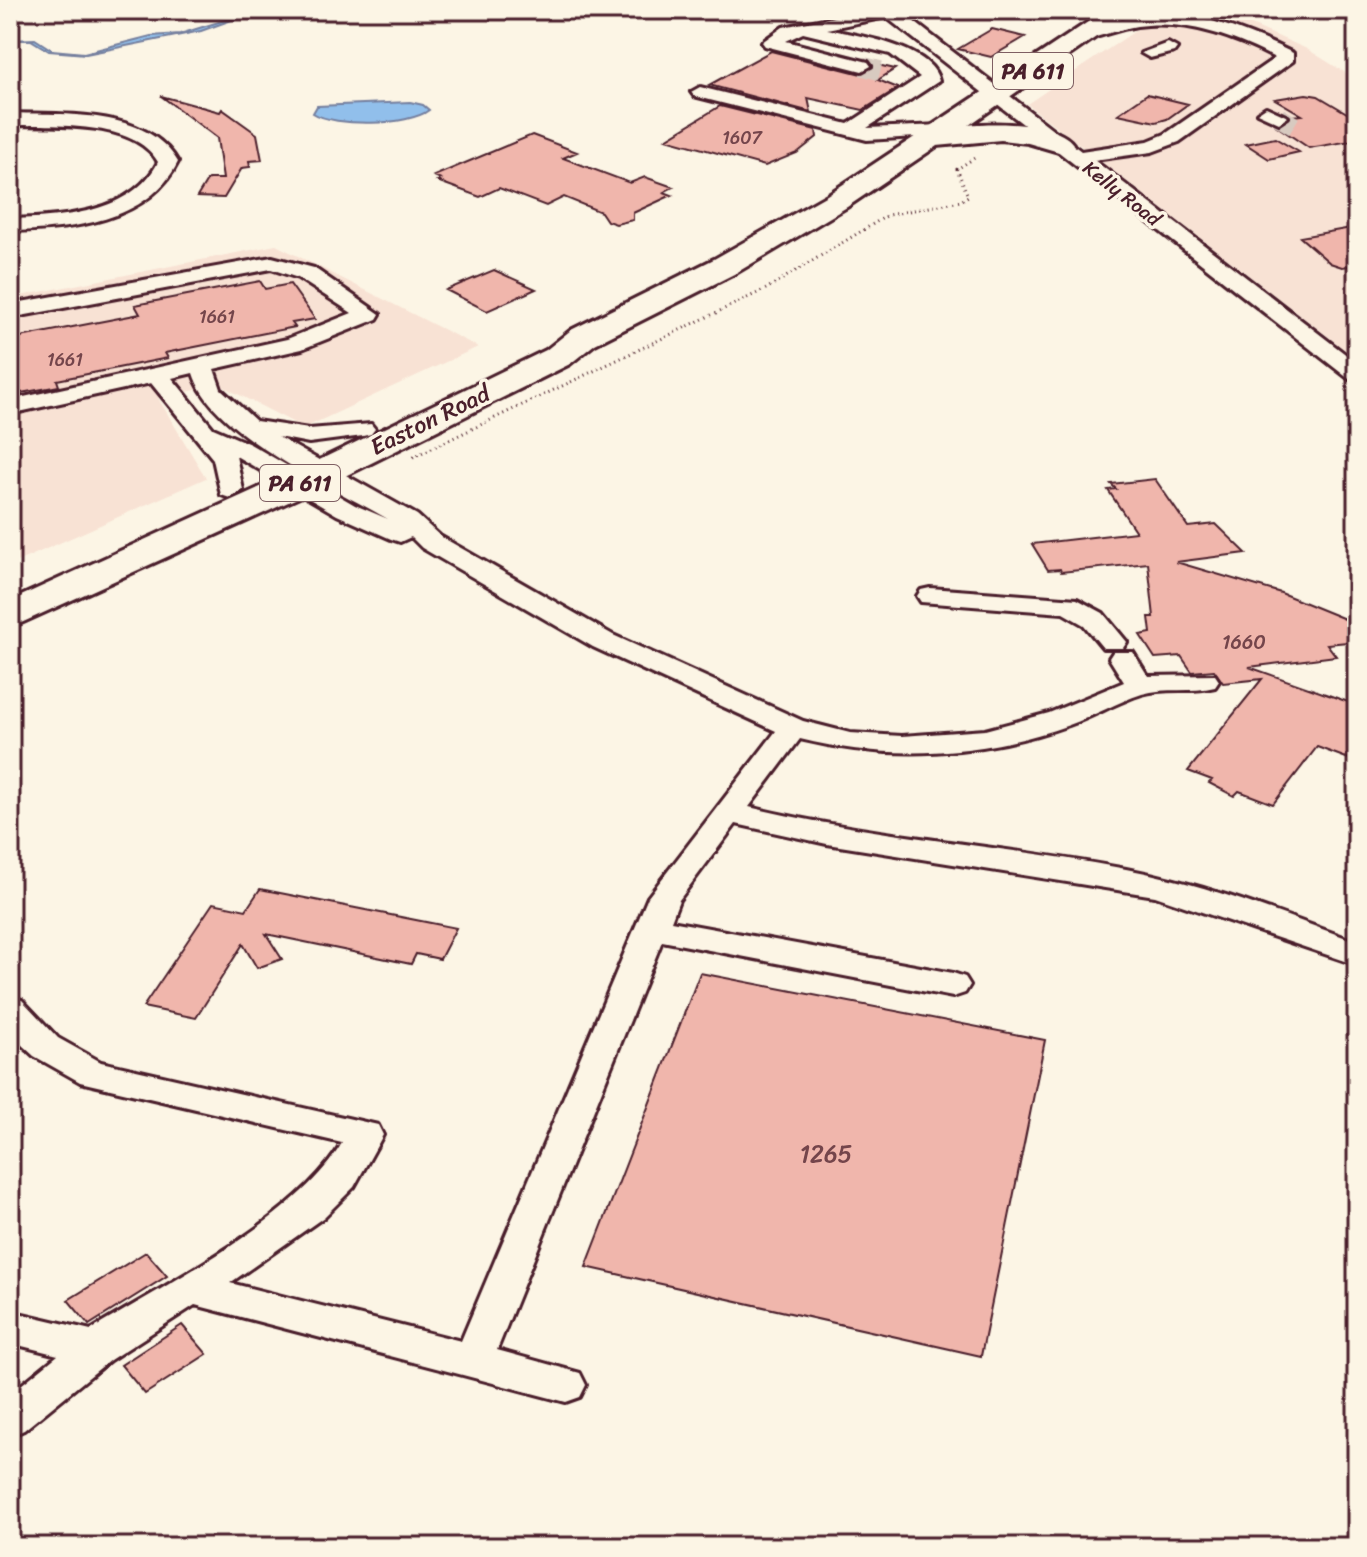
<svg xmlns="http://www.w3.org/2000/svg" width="1367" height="1557" font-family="Sriracha,sans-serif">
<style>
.built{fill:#f8e2d4}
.water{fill:#91bfeb;stroke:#757f9e;stroke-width:2}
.building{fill:#f0b6ac;stroke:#4a1f2b;stroke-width:2}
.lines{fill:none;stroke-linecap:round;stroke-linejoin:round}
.minor-tunnel{stroke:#d8cac0;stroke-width:19;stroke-dasharray:19 9;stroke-linecap:butt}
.minor-casing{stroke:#4a1f2b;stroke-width:6}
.highway-casing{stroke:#4a1f2b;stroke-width:6}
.path{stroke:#4a1f2b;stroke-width:3;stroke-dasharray:1 4;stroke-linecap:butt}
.minor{fill:#fcf5e5;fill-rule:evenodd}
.highway{fill:#fcf5e5;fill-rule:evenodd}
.labels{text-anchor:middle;stroke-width:7;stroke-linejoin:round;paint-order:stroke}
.far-number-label{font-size:18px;fill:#74454b}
.far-street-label{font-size:20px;fill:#4a1f2b;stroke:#fcf5e5}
.number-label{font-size:20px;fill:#74454b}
.shield{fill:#fcf5e5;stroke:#7f5f63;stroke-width:2}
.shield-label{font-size:22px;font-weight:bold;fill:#4a1f2b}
.street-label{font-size:24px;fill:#4a1f2b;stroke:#fcf5e5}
.near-number-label{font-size:24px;fill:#74454b}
</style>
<rect width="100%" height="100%" fill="#fcf5e5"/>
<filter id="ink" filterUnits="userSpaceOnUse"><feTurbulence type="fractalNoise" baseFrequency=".0125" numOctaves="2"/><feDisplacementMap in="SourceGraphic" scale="16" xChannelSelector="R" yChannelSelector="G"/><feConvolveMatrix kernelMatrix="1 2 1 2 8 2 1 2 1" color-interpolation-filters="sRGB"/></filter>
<g filter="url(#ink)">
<path class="built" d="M1166,10H1191L1240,20L1307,49L1357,80V359L1027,104Z
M276,245L478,347L304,428L220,385L158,398L206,478L10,565V298Z"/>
<path class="water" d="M337,10L240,17L201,31L86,54L49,51L31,40H10L35,39L52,50L84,53L151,36L180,34L238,16Z
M410,102L423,105L429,110C409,126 334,127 313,113L317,106Z"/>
<path class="building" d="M992,29L1025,37L991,57L958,49Z
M771,51L861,74L872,69L873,64L895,69L878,80L898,88L863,110L808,98L811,112L709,85Z
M1147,94L1188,104L1167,119L1156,122L1118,114Z
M1306,94L1318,96L1357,119V140L1309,148L1275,125L1281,126L1291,116L1302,115L1275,99Z
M161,96L220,112L222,109L257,134L262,160L249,161L250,167L242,168L224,198L197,197L208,179H223L217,138Z
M720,106L816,130L817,137L797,153L765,166L666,139Z
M532,135L577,152L563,158L630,183L645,177L673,187L664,192L672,195L633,213V220L616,224L607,221L601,212L564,197L546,206L499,188L480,197L437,181L441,179L434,176Z
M1275,138L1299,152L1269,159L1246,144Z
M1357,227V265L1342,267L1330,263L1300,237Z
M494,270L536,289L487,311L446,290Z
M260,281L265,289L290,284L315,319L292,323L295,327L165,353L168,358L57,380L59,386L10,395V339L140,314L135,305Z
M1155,479L1188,527L1216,524L1246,553L1176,562L1281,593L1357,624V641L1327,644L1336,656L1249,667L1357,705V762L1317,747L1273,804L1239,791L1234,796L1209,783L1212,780L1188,771L1262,679L1223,683L1214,670L1192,672L1181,656L1155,658L1140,635L1151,633L1149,617H1154L1148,563L1061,572L1060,569L1048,570L1032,544L1136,532L1108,490L1116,489L1111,484Z
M260,889L456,928L440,959L416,954L411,964L266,934L282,959L257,968L243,944L196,1018L143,1007L213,903L246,910Z
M700,973L1045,1040L981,1356L586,1267Z
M146,1252L167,1276L89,1325L68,1300Z
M182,1325L207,1354L145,1394L121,1365Z"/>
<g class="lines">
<path class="minor-tunnel" d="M862,66L889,73
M1279,117L1294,126"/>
<g class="minor-casing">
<path id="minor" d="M869,10H899L1081,151L1148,141L1165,134L1275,58C1233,36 1184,19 1137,26C1120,29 1104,35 1088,39L1079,34L1082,30L1137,16H1155L1147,10C1192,10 1253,33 1293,53V61L1179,142L1152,152L1094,160L1357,363V381L1349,379L886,17L827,29C856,35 932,46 939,81L867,128L942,125L951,131L949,135L867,140L694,96L691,92L700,87L848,124L920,77L890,54L803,33L786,41L868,62L871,66L862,71L765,46L762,42L783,27Z
M1168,43L1177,48L1174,52L1150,58L1141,53Z
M1266,107L1288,117L1279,123L1257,113Z
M10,113C65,115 147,108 178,162C149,222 70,230 10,231V219C61,218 133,213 158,162C135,120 52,126 10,125Z
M272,257L314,268L380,314L377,319L302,349L214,369L221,389L256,421L309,429L371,424L375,429L371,434L363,436L309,443L278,437L417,515L440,536L613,635L803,721L850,733L902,736L985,730L1049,713L1124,682L1109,658L1113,652H1133L1148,676L1215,675L1219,681L1215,687C1192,693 1165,687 1142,694C1117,702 1094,716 1069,725C982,756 890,761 800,739L749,807C873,837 1001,845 1126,869C1206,884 1281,914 1357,942V965L1155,896L827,844L736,824L679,900L671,921L953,973L965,977L970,985L965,993L953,997L662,941L497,1350L580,1373L586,1385L580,1397L566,1402L195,1305L110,1360L24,1430L10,1436V1394L58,1355L10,1343V1311L91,1330C167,1283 298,1219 342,1143L80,1082L34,1056L10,1034V997L22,1000L58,1038L101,1062L378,1125L383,1135L354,1187L324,1217L230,1283L461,1341L648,897L776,731L593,647L422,548L411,537L400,542L391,539L337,515L236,456L243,490L230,498L221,495L213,459L151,383L10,414V400L287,339L352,313L298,278L271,269L10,318V304ZM193,373C211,434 334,488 388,519L355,505L250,444L213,428L172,378Z
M930,588L1077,599L1103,613L1127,642L1123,648H1103L1084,625L1063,613L921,602L917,596L921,590Z"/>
</g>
<g class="highway-casing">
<path id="highway" d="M1106,10H1135L969,125C994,122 1058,122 1073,144L1069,150L1059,152L1028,143L1001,140L937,146L847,207L736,273L595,344L570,364L337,480L10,628V601L311,464L546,350L571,330L714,259L827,195Z"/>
</g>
<path class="path" d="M413,457L766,289L888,215L961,201L968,196L957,169L976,157"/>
<use href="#minor" class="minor"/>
<use href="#highway" class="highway"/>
</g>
</g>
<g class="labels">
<g class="far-number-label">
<text x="742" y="144">1607</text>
<text x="217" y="323">1661</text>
<text x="65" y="366">1661</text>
</g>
<g class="far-street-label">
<text transform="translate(1122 193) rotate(38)" y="7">Kelly Road</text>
</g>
<g class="number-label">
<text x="1244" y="649">1660</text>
</g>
<g class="shield">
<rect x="993" y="53" width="80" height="36" rx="6"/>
<rect x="260" y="465" width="80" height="36" rx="6"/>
</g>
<g class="shield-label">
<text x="1033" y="79">PA 611</text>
<text x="300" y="491">PA 611</text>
</g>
<g class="street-label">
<text transform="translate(430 420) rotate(-26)" y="8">Easton Road</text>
</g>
<g class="near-number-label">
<text x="826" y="1162">1265</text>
</g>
</g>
<rect width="1367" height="1557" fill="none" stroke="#fcf5e5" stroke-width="40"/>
<rect x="20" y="20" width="1327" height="1517" fill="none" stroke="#4a1f2b" stroke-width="3" filter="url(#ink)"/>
</svg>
